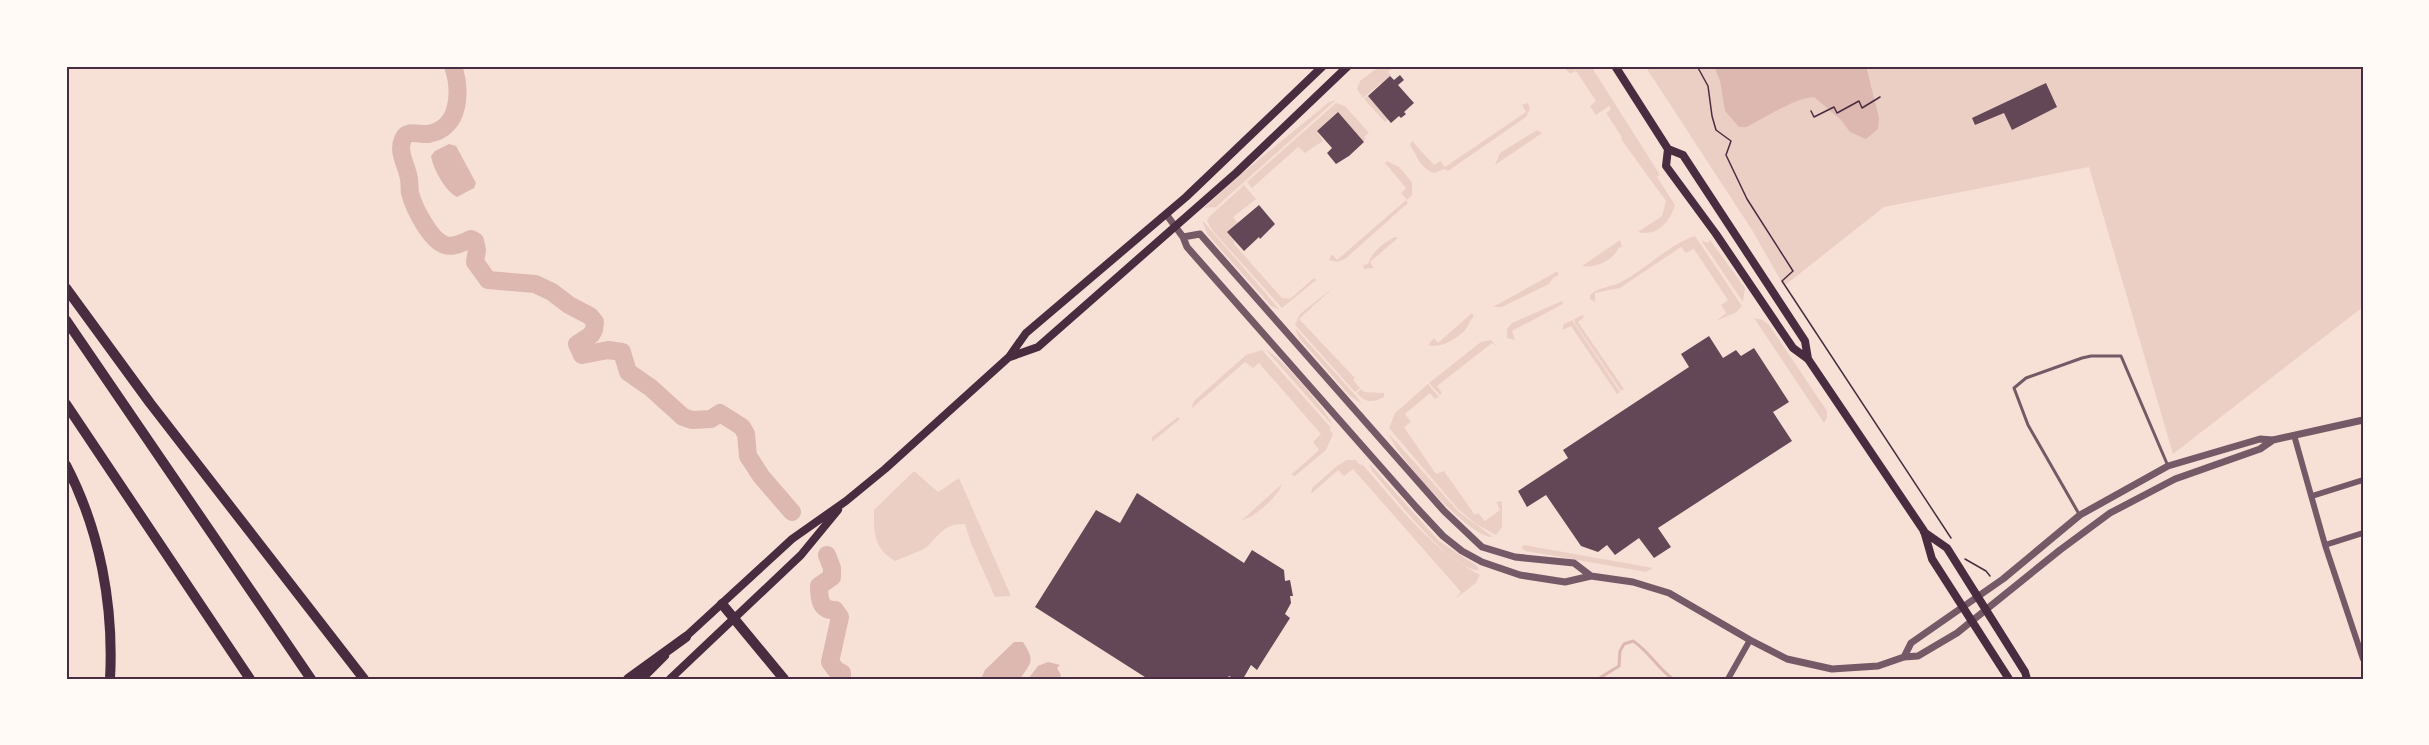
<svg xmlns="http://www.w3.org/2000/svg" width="2429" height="745" font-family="'Titillium Web',sans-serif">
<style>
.green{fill:#ebcfc5}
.water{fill:#dcb8b0}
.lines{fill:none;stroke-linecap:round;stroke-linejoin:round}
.stream{stroke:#dcb8b0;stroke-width:3}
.river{stroke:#dcb8b0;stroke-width:18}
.building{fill:#644757}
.path{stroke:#4a2c40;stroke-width:1.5}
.service{stroke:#755966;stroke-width:3}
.minor{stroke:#755966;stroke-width:6}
.tertiary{stroke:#755966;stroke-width:7}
.secondary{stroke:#4a2c40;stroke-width:8}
.motorway{stroke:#4a2c40;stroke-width:10}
.neatline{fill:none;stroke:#4a2c40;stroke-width:2}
</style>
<rect width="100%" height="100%" fill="#f7e1d7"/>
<path class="green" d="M1380,66H1394L1388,72L1391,75L1363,98L1357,89L1360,81Z
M1591,66L1660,175L1657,177L1675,205C1670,222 1657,237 1638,232L1662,216L1666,201L1621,139L1622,137L1606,113L1611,110L1609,106L1596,115L1590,106L1596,101L1576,71L1570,74L1564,67Z
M1645,66H2363V307L2173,454L2089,167L1884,207L1784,286L1752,230Z
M1368,96L1388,119L1385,122L1364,99Z
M1336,100L1216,207L1204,208L1234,180L1329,102Z
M1336,103L1345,106L1369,133L1364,137L1366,139L1363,141L1337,112L1317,131L1323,141L1305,153L1298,147L1252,188L1247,182Z
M1528,103L1530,109L1526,117L1448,171L1444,169L1434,173C1420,169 1417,155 1410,145L1412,141L1434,165L1440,161L1445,167L1526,112L1522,105Z
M1537,130L1542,133L1495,165L1500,153Z
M1387,161L1399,167L1412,182V195L1407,200L1401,193L1406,188L1385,163Z
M1244,185L1256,199L1233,217L1238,223L1234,244L1282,298L1290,299L1314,278L1316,280L1282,308L1213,231L1207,221L1209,217Z
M1406,200L1408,203L1345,259L1337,262L1329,260L1332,254L1337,260Z
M1202,221L1204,222L1280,310L1271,306L1208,235Z
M1695,236L1742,306L1735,313L1716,321L1726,313L1721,305L1728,300L1694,249L1686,253L1681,247L1620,288L1595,293V302L1590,299V295C1598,287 1612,287 1621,282C1646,269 1668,245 1695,236Z
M1395,237L1398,238L1370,262L1374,268L1364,269L1363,265L1368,264C1371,253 1385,241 1395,237Z
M1620,240L1622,248L1619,247C1614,260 1595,269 1582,266Z
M1701,240L1708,243L1710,240L1745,288L1743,302Z
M1558,271V276L1554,277L1549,284L1502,307H1493Z
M1334,287L1299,319L1355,378L1353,380L1360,388L1355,392L1295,325L1300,314Z
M1562,301L1563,304L1512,331L1515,340L1507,338V329L1512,323Z
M1472,313L1474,317C1469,320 1470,324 1466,329C1457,339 1441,349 1428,345L1434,338L1438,343Z
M1583,315L1584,317L1578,322L1624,389L1621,391L1575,323L1574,319Z
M1754,318L1763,320L1769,325L1827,411V418L1824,423Z
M1572,320L1620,392L1617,394L1571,326L1563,330V325Z
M1295,328L1357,397L1361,403L1350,396L1299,338Z
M1491,340L1498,348L1492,343L1437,386L1442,393L1440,395L1429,383L1481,342Z
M1262,350L1331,428L1330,430L1333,434L1326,450L1295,476L1292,475V474L1319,450L1313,442L1321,434L1259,363L1253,368L1245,362L1191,409L1194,401L1246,355Z
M1266,350C1279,355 1328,412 1333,426Z
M1428,384L1439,397L1435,399L1430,393L1405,414L1411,422L1404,427L1436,474L1444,471L1475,515L1478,513L1485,521L1500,510L1496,502L1502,501V527L1496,535L1476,524L1458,509L1389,428L1395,413Z
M1361,389L1364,392L1384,393V397C1373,403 1365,403 1357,393Z
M1178,417L1180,419L1152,442V437Z
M1389,434L1459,512L1493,537C1470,539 1396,456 1389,434Z
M1347,460H1356L1360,465L1362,464C1398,505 1430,549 1480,575L1476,583L1455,599L1461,592L1353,469L1344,476L1338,470L1311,494L1312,488L1337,466Z
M1369,463L1439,541L1477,566L1479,571C1446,566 1394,496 1372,471Z
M914,471L938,492L959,478L1011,596L995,597L971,543L965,524C940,523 937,541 922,550C913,554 904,557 895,561C873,548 874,533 874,510Z
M1282,484C1278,497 1254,518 1242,520Z
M1524,545L1653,568L1646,572L1526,551L1521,548Z"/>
<path class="water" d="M1714,66H1866L1879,118L1878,129L1866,139L1850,132L1841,120L1814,97C1794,98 1765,118 1747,127H1739L1725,111L1720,81Z
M449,144L456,146L476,183L474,188L457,197C446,192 433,169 431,156L435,151Z
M761,476C774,483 789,498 793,512L789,514L784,512Z
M1014,642H1023C1035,661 1032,661 1020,679H981L985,670Z
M1048,662L1060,665L1057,668L1061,675L1059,679H1028L1038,666Z"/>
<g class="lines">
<path class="stream" d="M1598,679L1619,666L1620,651L1624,644L1633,641C1649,651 1657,668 1673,679"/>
<path class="river" d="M453,66C461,90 461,129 428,134C420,135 407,129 403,139C397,153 407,165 409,179C410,183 409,188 410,193C414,208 430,240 445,245C453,248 464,242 471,239L475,241L477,250L475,262L488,280L535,284L552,292L569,305L590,316L595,322L594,330L591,335L577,344L582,355L608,350L622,352L628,372L651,388L683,417L692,420L711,419L720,413L742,427L746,434L748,456L761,476L792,512
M827,555L832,568V577L819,586C819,598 820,611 835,610L840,617L830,662L836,670L842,673V679"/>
</g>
<path class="building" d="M1400,75L1404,80L1398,85L1414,103L1404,112L1406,114L1401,118L1399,116L1391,123L1368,96L1390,76L1394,80Z
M2046,83L2057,107L2012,130L2004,113L1975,125L1972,118Z
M1338,112L1364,142L1349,156L1336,164L1327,153L1332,148L1317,131Z
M1259,205L1275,224L1260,239L1259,237L1244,251L1227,232Z
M1709,336L1723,358L1736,350L1741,356L1754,348L1789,402L1773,412L1792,441L1658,528L1671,547L1654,558L1639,538L1615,555L1607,545L1598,552L1581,546L1546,495L1527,507L1518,491L1568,458L1563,450L1689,367L1681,354Z
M1137,493L1244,563L1252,550L1284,570L1285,581L1290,580L1293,596H1290L1291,603L1285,614L1290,618L1257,670L1251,665L1243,679H1235L1229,676L1227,679H1148L1035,607L1096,510L1120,523Z"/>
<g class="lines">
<path class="path" d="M1697,66L1708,86L1712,116L1716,130L1731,141L1726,155L1747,199L1793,271L1782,281L1951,538
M1811,111L1814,117L1834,107L1837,113L1859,101L1862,108L1880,97
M1965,559L1986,571L1990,576"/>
<path class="service" d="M2079,514L2028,425L2014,388L2026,378L2082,358L2091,356H2121L2168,466"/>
<path class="minor" d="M2294,435L2325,545L2363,659
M2312,496L2363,480
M2325,545L2363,533
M1728,679L1750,640"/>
<path class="tertiary" d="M1166,214L1183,237L1187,247L1416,507L1443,536L1462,551L1482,562L1520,575L1565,582L1591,576L1633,582L1669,593L1750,640L1787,659L1832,669L1878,666L1904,657L1918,656L1957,633L2060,550L2110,513L2175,479L2260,449L2273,440
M1183,237L1200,234L1444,511L1482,547L1515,557L1574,563L1591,576
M1904,657L1911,643L2003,579L2080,515L2168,466L2260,439L2273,440L2363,420"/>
<path class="secondary" d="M1615,66L1668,149L1666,166L1716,234L1793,348L1808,359L1924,531L1932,559L2009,679
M1668,149L1683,155L1805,341L1808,359
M1010,357L1038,347L1236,173L1348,66
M1924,532L1947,548L2025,672L2027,679
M681,641L792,539L846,501L885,469L1009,357L1026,333L1186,197L1323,66
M642,679L665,656
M670,679L801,555L838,510"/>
<path class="motorway" d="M66,288L150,403L364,679
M66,320L311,679
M66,404L250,679
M66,465C100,530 114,606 110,679
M722,604L784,679
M628,679L686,637"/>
</g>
<rect width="2429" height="745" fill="none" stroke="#fffaf5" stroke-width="135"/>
<rect x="68" y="68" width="2294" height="610" class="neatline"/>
</svg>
